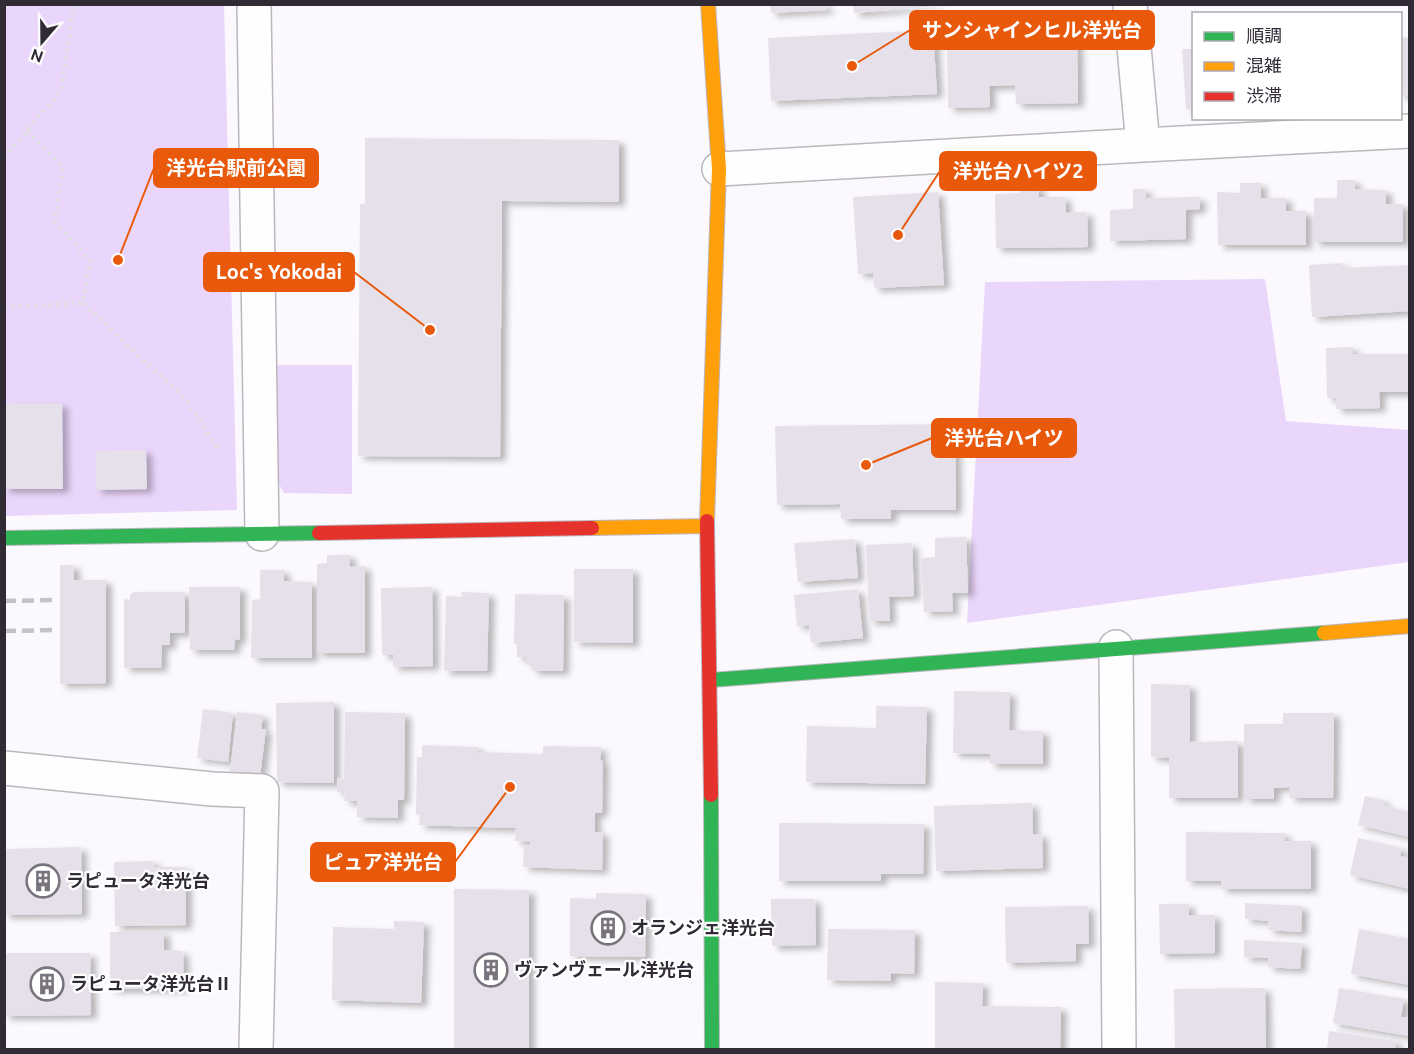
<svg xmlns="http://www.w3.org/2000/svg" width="1414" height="1054" font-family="Ubuntu,'Noto Sans JP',sans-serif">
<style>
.green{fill:#ebd6fb}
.building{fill:#e5e0e9;filter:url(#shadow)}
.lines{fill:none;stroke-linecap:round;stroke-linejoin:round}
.street-casing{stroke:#bbb7be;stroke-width:36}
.fast-casing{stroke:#bbb7be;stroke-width:16}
.slow-casing{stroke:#bbb7be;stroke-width:16}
.jam-casing{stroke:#bbb7be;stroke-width:16}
.path{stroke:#e0dfe1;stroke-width:4;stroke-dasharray:3 4.5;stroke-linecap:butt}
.street{stroke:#fefeff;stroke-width:33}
.fast{stroke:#30b455;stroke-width:14}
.slow{stroke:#ff9f0a;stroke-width:14}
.jam{stroke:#e5322d;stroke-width:14}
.rail{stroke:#c3c2c4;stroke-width:4.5;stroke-dasharray:12 6;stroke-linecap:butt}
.labels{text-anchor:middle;stroke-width:4.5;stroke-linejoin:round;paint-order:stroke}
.poi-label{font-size:18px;font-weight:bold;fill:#312b36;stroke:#fff;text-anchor:start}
.leader{fill:none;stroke:#e8590c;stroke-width:2}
.callout-dot{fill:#e8590c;stroke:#fff;stroke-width:2}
.callout{fill:#e8590c;stroke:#e8590c;stroke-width:2}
.callout-label{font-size:20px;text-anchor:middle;font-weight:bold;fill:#fff}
</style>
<defs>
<filter id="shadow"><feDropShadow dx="6" dy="4" stdDeviation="3" flood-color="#0004"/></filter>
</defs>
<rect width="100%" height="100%" fill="#fbf9fd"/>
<path class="green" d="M4,5H224L237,510L5,516Z
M1265,279L1286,421L1409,430V562L967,623L985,282Z
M276,365H352V494L284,493L276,479Z"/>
<path class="building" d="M770,4H826L827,10L771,13Z
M853,5H939V6L854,13Z
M933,30L937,94L771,101L768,38Z
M1077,32L1078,103L1016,104L1015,85L989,86L990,107L948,108L947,34Z
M1410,37V95L1400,96V38Z
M1182,49H1194V109H1186Z
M365,138L619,140V202L502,201L500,457L358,456L360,204H365Z
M1337,180H1355V189L1386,190V204H1403V242H1314V198H1337Z
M1240,183H1261V198H1286V211H1306V245H1218L1217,192L1240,193Z
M1020,185L1039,186V197H1065L1066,213L1087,212L1088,247L996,248L995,194L1020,193Z
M1133,189H1146V198L1200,197V209L1186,210V239L1110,241V210L1133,209Z
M938,192L944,285L874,288L873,273L858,274L853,197Z
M1342,263L1343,268L1410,265V311L1312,317L1309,265Z
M1353,347V354H1410V392H1379L1380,408L1336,409V398H1327L1326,348Z
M62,403L63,489H4V404Z
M955,424L956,510H891V519H841L840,504L777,505L775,426Z
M146,450L147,489L96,490V451Z
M966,537L968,593H952L953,611L924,612L921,558L935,557V538Z
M855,539L858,578L798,582L794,543Z
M912,543L914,596L889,597L890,621H869L866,545Z
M327,555H350V567L365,566V653H317V564L327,563Z
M60,565H74V580H106V683L60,684Z
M574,569H633V643L574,642Z
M260,570H284V581L312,582V658H251L252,600L260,599Z
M189,587H240V640L235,639L234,650H190Z
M432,587L433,666L393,667V655H382L381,588Z
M858,589L863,638L811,643L809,625L797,626L794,595Z
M133,592H185V633H170V645H162L161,668H124V599L130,600V594H132Z
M461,592L489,593L487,671H444L446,596L462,597Z
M515,594L564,595L563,671H532V664H526V657H517V644H514Z
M1151,684L1190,685V742L1238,741V798H1169V758L1151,757Z
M954,691L1010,692L1009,730L1043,731V764H990V754L953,753Z
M334,702V783L277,782L276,703Z
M876,706L927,707L925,784L806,782L807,726L876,728Z
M203,709L233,713L228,762L197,758Z
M237,712L263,715L261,729H266L260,776L230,772Z
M345,712L405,713L404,800H398V818L357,817V801H344L345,792H337V778L344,779Z
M1283,713H1334L1333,798H1289L1290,787L1274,788V799H1244V724H1283Z
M422,745L478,747V752L543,754V746L601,747L600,761L603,760L602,813H595V832H603L602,870L523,867L524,845L530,846V842L515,841L516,828L419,825L420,815L416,814L417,757H422Z
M1365,796L1385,801L1383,805L1410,812V837L1358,825Z
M1032,803L1033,834H1042L1043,868L936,871L934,806Z
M779,823L924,824L923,874H881V881H779Z
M1186,832L1285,833L1284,841H1311V889H1221V881H1186Z
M1358,838L1402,848L1400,856L1410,858V889L1350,875Z
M81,847L82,914L4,915V849Z
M154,861V867H186V925L115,926L114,862Z
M454,889L529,890V1050H454Z
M596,893L646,894L645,957L570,956V898L596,899Z
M771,899H815L816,945L772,946Z
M1245,903L1302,906L1301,932L1268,930L1269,921L1245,919Z
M1159,904H1189V915H1215V953L1160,954Z
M1088,906L1089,944H1076V961L1006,963L1005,907Z
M394,921L424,922L421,1003L332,1000L333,927L394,929Z
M828,929L915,930L914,974L891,973V981L827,980Z
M1359,929L1410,939V985L1351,974Z
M110,932H164V950L183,951L184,989H110Z
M1244,940L1302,943L1300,969L1268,967V958L1244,957Z
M4,953H90L91,1015L4,1016Z
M935,982L983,983L982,1006L1061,1007L1060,1050H935Z
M1265,988L1266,1050H1175L1174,989Z
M1339,988L1404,999L1401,1017L1410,1018L1409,1036L1333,1023Z
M1329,1031L1396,1041L1395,1050H1327Z"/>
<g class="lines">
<g class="street-casing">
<path id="street" d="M254,4L262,534
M1143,145L1410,131
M719,169L1143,145L1130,4
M1116,647L1119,1050
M4,768L212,789L262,791L256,1050"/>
</g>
<g class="fast-casing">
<path id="fast" d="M4,538L319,533
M711,680L1324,633
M711,795L712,1050"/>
</g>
<g class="slow-casing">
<path id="slow" d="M707,521L719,169L708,4
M592,528L707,526
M1324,633L1410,626"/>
</g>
<g class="jam-casing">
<path id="jam" d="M707,521L711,795
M319,533L592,528"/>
</g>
<path class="path" d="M4,158L61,90L74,4
M83,303L188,402L218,449
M4,307L83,303L90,261L55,221L63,167L27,131"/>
<use href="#street" class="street"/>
<use href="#fast" class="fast"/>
<use href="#slow" class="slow"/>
<use href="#jam" class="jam"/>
<path class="rail" d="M4,601L54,600
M4,631L54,630"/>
</g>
<defs>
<g id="building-ring" transform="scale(1.725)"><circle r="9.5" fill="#fff" stroke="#78737c" stroke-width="1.5"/><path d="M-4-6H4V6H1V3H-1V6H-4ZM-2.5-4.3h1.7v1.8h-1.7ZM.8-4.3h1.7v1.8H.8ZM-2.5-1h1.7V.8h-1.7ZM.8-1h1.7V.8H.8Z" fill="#78737c"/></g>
</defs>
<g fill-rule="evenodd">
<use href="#building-ring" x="43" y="881"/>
<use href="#building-ring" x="608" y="928"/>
<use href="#building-ring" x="491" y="970"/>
<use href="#building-ring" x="47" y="984"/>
</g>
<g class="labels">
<g class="poi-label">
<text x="66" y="887">ラピュータ洋光台</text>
<text x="631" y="934">オランジェ洋光台</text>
<text x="514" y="976">ヴァンヴェール洋光台</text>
<text x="70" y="990">ラピュータ洋光台Ⅱ</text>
</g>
</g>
<path class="leader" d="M852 66L910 30M118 260L154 168M898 235L940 171M430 330L354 272M866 465L932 438M510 787L455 862"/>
<g class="callout-dot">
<circle cx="852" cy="66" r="6"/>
<circle cx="118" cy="260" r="6"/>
<circle cx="898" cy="235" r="6"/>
<circle cx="430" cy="330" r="6"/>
<circle cx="866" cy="465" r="6"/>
<circle cx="510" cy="787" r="6"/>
</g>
<g class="callout">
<rect x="910" y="11" width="244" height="38" rx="6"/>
<rect x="154" y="149" width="164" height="38" rx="6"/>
<rect x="940" y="152" width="156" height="38" rx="6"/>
<rect x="204" y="253" width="150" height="38" rx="6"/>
<rect x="932" y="419" width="144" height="38" rx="6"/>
<rect x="311" y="843" width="144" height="38" rx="6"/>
</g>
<g class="callout-label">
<text x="1032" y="37">サンシャインヒル洋光台</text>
<text x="236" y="175">洋光台駅前公園</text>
<text x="1018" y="178">洋光台ハイツ2</text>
<text x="279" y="279">Loc's Yokodai</text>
<text x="1004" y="445">洋光台ハイツ</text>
<text x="383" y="869">ピュア洋光台</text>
</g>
<rect width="1414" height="1054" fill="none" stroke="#312b36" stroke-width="12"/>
<rect x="1192" y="12" width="210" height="108" fill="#ffffff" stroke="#adaaaf" stroke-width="1.5"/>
<rect x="1204" y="32" width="30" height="9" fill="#30b455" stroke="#adaaaf" stroke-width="1.5"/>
<text x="1246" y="42" font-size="18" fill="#312b36">順調</text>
<rect x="1204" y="62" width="30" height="9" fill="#ff9f0a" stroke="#adaaaf" stroke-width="1.5"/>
<text x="1246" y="72" font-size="18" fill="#312b36">混雑</text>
<rect x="1204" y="92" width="30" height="9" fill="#e5322d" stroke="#adaaaf" stroke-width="1.5"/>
<text x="1246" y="102" font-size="18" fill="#312b36">渋滞</text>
<g transform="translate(42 42) rotate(200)" stroke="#ffffff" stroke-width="4.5" paint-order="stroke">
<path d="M0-4.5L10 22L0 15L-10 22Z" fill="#312b36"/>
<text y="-9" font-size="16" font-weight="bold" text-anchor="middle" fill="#312b36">N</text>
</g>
</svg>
